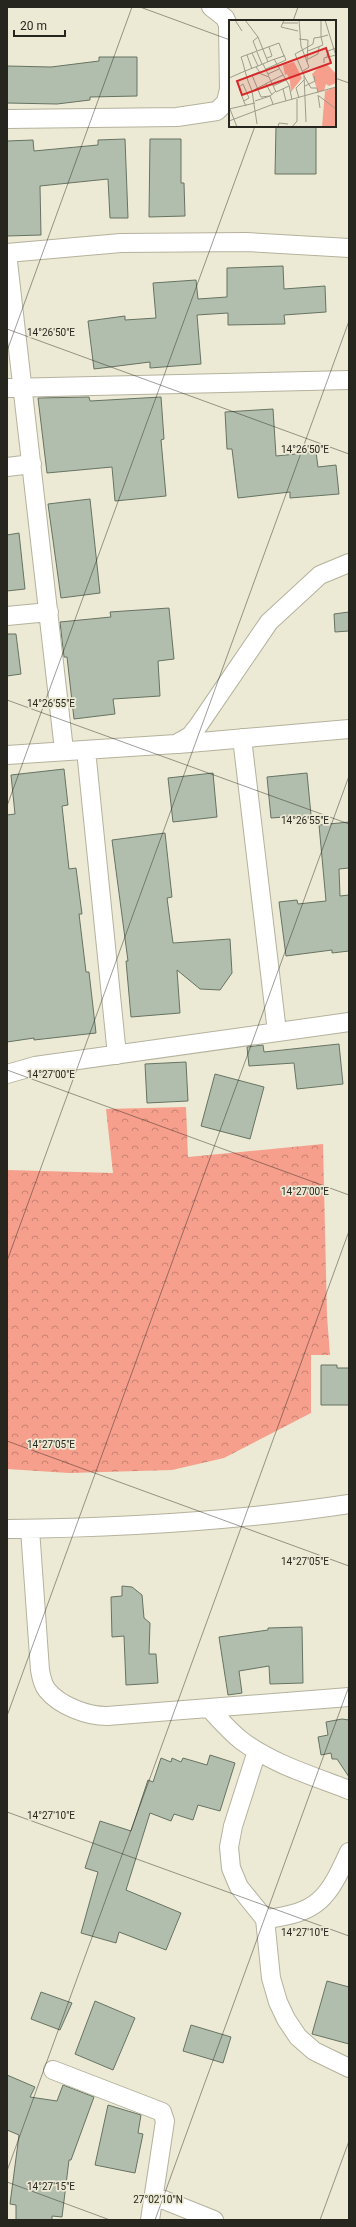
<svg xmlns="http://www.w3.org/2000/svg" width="356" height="2227" font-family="Roboto,sans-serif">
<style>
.forest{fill:url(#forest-crowns)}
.building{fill:#b2bead;stroke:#677362}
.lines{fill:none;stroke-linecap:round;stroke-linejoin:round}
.street-casing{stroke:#b4b29d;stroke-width:20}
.street{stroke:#fff;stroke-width:18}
.ticks{fill:none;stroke:#27261e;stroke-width:1;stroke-opacity:0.45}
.inset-road{fill:none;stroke:#9d9c8b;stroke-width:1}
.view{fill:#d62828;fill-opacity:0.15;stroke:#d62828;stroke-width:2}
.inset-edge{fill:none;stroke:#27261e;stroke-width:2}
.ticks-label{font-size:10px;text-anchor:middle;fill:#27261e;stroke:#ecead4;stroke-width:3.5;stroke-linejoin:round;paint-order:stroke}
</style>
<defs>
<pattern id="forest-crowns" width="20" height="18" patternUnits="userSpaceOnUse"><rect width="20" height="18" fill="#f69f8c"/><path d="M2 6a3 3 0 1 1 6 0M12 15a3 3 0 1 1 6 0" fill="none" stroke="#c78172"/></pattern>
</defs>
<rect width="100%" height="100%" fill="#ecead4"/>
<path class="forest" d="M186,1107L188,1157L323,1144L327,1316L330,1355H311V1413L224,1458L172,1470L69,1473L7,1469V1170L113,1173L106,1109Z"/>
<path class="building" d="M99,57H137V96L90,97V100L57,104L7,103V66L51,67L99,61Z
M276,126H316V174H275Z
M125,139L128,218H110L108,179L40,186L41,235L7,236V141L33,140L34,151L98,145V140Z
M150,139H181V183H184L185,216L149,217Z
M283,266L284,289L325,286L326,312L284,315L285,324L228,325V313L197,315L201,364L150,368V362L94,369L88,321L125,316V320L156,318L153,283L196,280L198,299L227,297V268Z
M89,397L90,401L161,397L164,439L161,440L166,496L115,501L112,467L47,473L38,398Z
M273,409L276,456L316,452L318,467L336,465L339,494L290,498V492L238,498L232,449H227L225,412Z
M90,499L100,593L61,598L48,504Z
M19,533L25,589L7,591V535Z
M169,608L174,659L158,661L160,696L113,699L115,714L74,719L67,657H64L60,622L111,617L110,612Z
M349,612V631L335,632L334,614Z
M7,634H16L21,674L7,676Z
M64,769L68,805L62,806L69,869L76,868L82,914H79L86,972H89L96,1033L34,1040V1038L7,1042V815L15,814L11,775Z
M213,773L217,817L173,822L168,778Z
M307,773L311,815L271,818L267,777Z
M349,822V868L339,869L340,896L349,895V951L332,953V950L286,956L279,902L297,900L298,904L326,901L319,825Z
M165,833L172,897L167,898L173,943L230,939L232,973L220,990L200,989L177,970L180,1013L131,1017L126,961H128L112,840Z
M339,1044L343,1084L297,1089L294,1063L249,1066L247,1047L263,1045L264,1052Z
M186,1062L188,1101L147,1103L145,1064Z
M215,1074L264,1087L250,1139L201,1126Z
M321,1365H337V1368H349V1405H321Z
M122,1586L132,1587L142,1595L144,1618L150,1623L149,1654H156L158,1683L126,1685L124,1636L112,1637L111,1597L122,1596Z
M302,1627L303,1683L270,1684L269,1666L239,1671L242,1693L228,1695L219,1637L268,1630V1628Z
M342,1719L349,1720V1777L337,1759H332L331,1753L321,1755L318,1737L328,1735L326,1722Z
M210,1755L235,1763L220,1811L198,1805L193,1820L174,1814L171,1821L150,1813L126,1890L181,1913L166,1950L119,1932L116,1943L81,1933L98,1872L85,1868L100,1821L131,1831L148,1780L153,1782L161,1758L171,1762L172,1758L181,1762L183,1758L207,1765Z
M327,1981L349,1987V2044L312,2034Z
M41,1992L72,2003L60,2030L31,2019Z
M95,2001L135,2018L113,2070L75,2054Z
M191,2025L231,2037L223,2063L183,2051Z
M7,2075L35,2087L30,2097L57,2101L63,2085L94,2097L71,2160H69L62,2217L52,2216V2220H16V2205L10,2204L19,2135L7,2130Z
M108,2105L141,2115L138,2133L143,2134L135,2173L95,2165Z"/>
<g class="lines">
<g class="street-casing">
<path id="street" d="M7,119L177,117L217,111L226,102L229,89L228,25L225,18L211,7
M7,253L64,750
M7,253L121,243L247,242L349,248
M7,388L349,380
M7,467L32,464
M7,616L49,612
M242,738L277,1032
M178,744L349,729
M86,750L117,1055
M7,755L176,744L190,736L198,726L269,622L320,575L349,563
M7,1074L35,1066L349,1022
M7,1529C120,1528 237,1521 349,1504
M30,1529L40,1670C41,1676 43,1685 47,1690C60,1706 87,1716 107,1716L349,1697
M209,1708C220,1720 230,1732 242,1741C273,1764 313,1776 349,1790
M257,1751L233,1826L229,1847L231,1868L239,1887L265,1919L271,1978L278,2002L286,2019L298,2037L314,2051L349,2068
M265,1919C319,1913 328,1898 349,1852
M53,2070L162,2112L165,2121L150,2220
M154,2196L214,2220"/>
</g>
<use href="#street" class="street"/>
</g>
<path class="ticks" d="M140,7L230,40M293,21L298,7M335,78L349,83M7,329L349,454M7,351L132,7M7,700L349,824M7,806L255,126M7,1070L349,1195M7,1261L349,321M7,1441L349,1566M7,1716L349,776M7,1812L349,1936M7,2171L349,1231M7,2182L110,2220M155,2220L349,1686M320,2220L349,2141"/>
<g transform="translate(229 20)">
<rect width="107" height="107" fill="#ecead4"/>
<path d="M65,42L73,58L62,72L61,61L58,54L56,55L54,45ZM98,44L107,54V63L100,66L97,64L95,71L89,72L83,54L90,47ZM107,67V107H93L96,71Z" fill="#f69f8c"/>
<path class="inset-road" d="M6,0L13,11M16,0L29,17L39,42M55,0L52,7L69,11M70,0L72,26L80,47L74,51M92,0V17L99,15M96,0L107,36M54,3H69M70,19L79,20L78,42M28,31L24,21L29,17M28,32L33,44M23,33L29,46M18,35L23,49M98,37L99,31L107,28M38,38L43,36L40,27M45,39L60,65L63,80M79,39L89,34L90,27M95,43V38L107,35M34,44L40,56M27,47L32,54L40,57L47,72L60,66M37,49L57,40L55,35M39,54L50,49M23,55L32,77L41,76L47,71M75,56L82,68H88L89,73M18,57L30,52M0,58L16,51L29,46L43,40L55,36L50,23L12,37L14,43L16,51L19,61L23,71M42,61L54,55M37,64L43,75M44,66L57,60M76,66L86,61L85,56M54,69L57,81M89,75L91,88M90,76L107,89M70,78L67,68L75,60M15,81L20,78L14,64L10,67L15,82L17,86M26,81L41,76L44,84M0,89L26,83M1,89L8,107M0,101L42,85L107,67M77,102L75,55L66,34L84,24L85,18L92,17L94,25L79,31M28,104L23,71L42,61M49,107L50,103L59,104M63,107L68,101V79"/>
<path class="view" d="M97,28L102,43L13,75L8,61Z"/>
<rect width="107" height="107" class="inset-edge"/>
</g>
<g class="ticks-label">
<text x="51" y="336">14°26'50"E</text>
<text x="305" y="453">14°26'50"E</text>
<text x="51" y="707">14°26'55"E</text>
<text x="305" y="824">14°26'55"E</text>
<text x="51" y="1078">14°27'00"E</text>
<text x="305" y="1195">14°27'00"E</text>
<text x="51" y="1448">14°27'05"E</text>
<text x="305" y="1565">14°27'05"E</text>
<text x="51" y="1819">14°27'10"E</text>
<text x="305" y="1936">14°27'10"E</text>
<text x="51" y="2190">14°27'15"E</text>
<text x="158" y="2203">27°02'10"N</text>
</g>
<rect width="356" height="2227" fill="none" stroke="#27261e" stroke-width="16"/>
<path d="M14 30v6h51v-6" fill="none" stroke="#27261e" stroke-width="2"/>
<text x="20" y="30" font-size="12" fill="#27261e" stroke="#ecead4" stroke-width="3" paint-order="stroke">20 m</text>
</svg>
